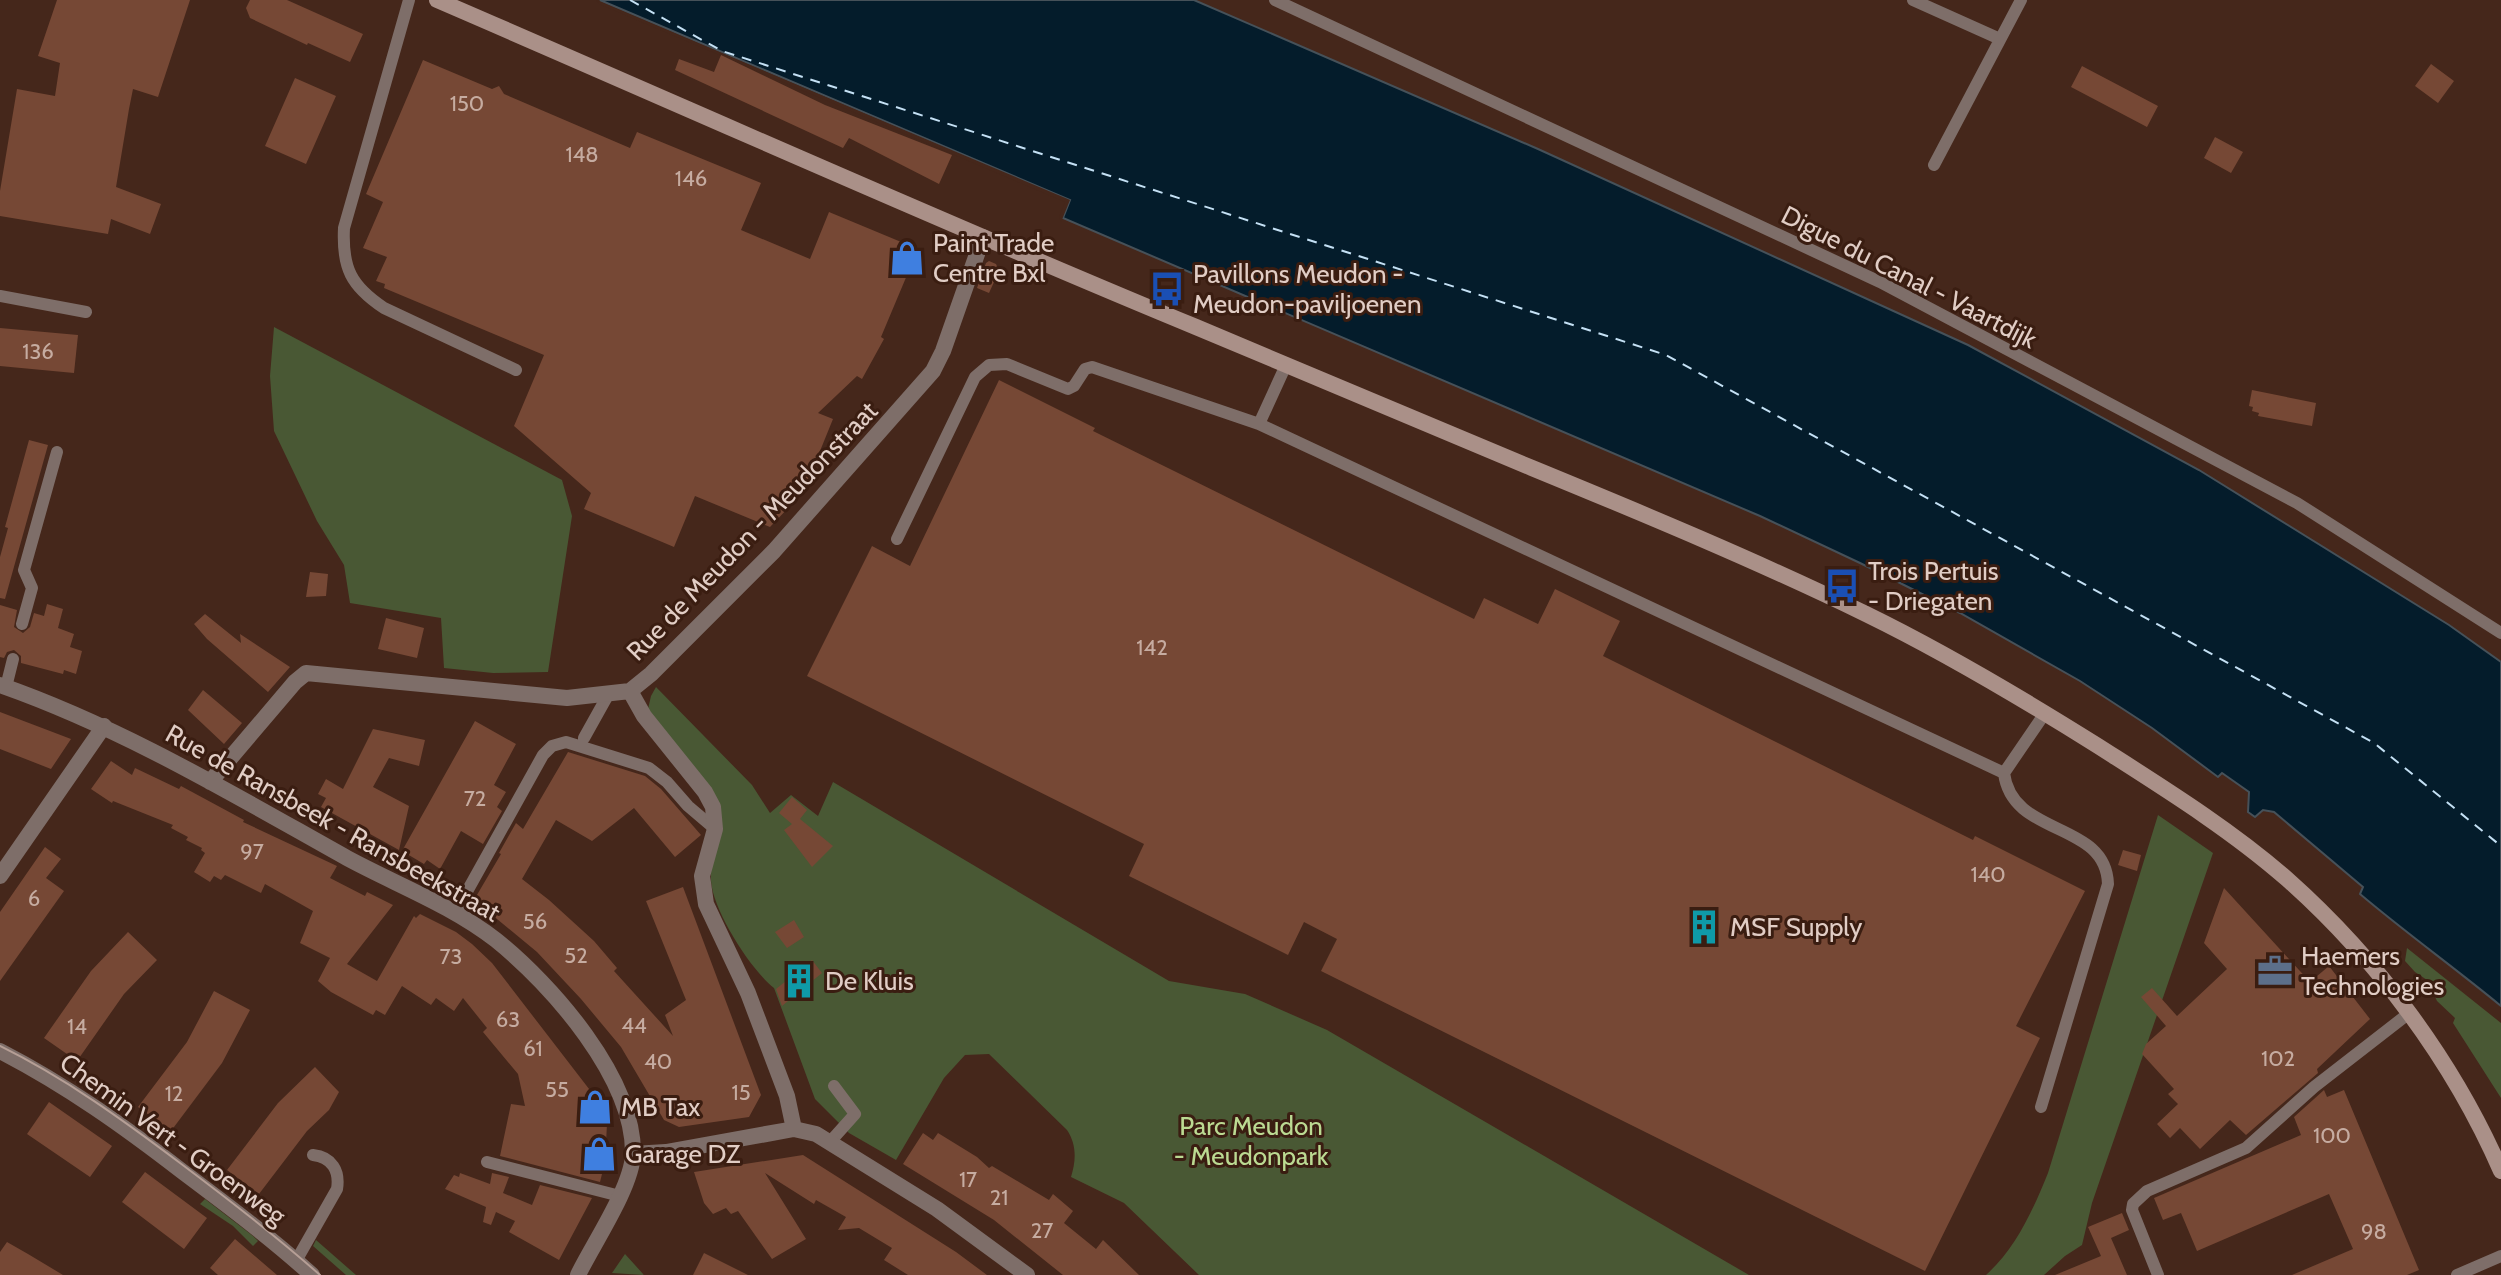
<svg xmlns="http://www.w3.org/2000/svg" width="2501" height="1275" font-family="Cabin,sans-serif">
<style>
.green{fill:#495834}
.water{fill:#041c2b;stroke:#465159;stroke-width:2}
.pier{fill:#45271b}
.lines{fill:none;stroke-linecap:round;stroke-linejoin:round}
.ferry{stroke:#c4e0f4;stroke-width:2;stroke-dasharray:10 8;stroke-linecap:butt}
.building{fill:#764835}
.lane{stroke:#7e6e69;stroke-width:12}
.street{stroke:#7e6e69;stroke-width:16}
.secondary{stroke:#aa9088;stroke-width:16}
.tram{stroke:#b69f96;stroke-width:2}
.labels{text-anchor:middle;stroke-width:6;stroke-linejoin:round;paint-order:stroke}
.number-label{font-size:22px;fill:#c6aca1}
.poi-label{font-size:26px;fill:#e1cdc5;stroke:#3a1d11;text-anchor:start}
.street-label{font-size:26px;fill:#e1cdc5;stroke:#3a1d11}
.park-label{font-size:26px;fill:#bbda92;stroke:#3a1d11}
</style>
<rect width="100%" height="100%" fill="#45271b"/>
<path class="green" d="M274,327L562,480L572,516L548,672L493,673L444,668L441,618L350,603L344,565L317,521L274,431L270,376Z
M656,687L752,785L770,813L791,795L818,816L833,782L1169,981L1245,994L1327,1030L1749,1275H1199L1124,1203L1071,1177C1076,1161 1077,1145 1067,1130L989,1054L965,1055L944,1078L896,1160L849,1133L815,1099L774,988C751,970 713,911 711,881C710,863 717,843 721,826L648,709L651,696Z
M2158,815L2213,853L2092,1203L2082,1245L2065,1256L2044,1275H1986C2016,1248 2033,1210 2048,1173Z
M2407,948L2501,1023V1098L2453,1023L2455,1018L2437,1001L2427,980L2415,972L2405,961Z
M205,1199L253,1236L258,1241L253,1246L233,1226L200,1204Z
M316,1240L356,1275H346L313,1246Z
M625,1254L644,1275L612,1273Z"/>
<path class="water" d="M600,0H1194L1538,149L1968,345L2199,470L2449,625L2501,662V1006C2455,968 2406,933 2360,894L2363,887L2274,812L2263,810L2255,817L2248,812L2249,792L2222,773L2218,777L2152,728L2080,681L1960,613L1860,563L1760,516L1063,218L1070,200Z"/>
<path class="pier" d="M596,0L1070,200L1061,222L1059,217L1065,202L599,4Z"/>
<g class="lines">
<path class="ferry" d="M630,0L722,51L1666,355L2374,743L2501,846"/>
</g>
<path class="building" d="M57,0H190L158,97L133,89L129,109L116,187L161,204L150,234L111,219L108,234L0,216V191L17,89L55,96L60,63L38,56Z
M250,0H287L363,34L350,62L308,43L307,45L250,18L246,8Z
M721,55L825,105L952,155L939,184L849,138L843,148L675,70L679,59L714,72Z
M423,60L492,89L499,86L504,94L630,148L637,132L761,183L741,230L810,259L829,212L918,249L881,337L884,339L862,379L857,376L818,413L833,419L807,483L810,485L770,527L695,496L674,547L584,509L591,493L514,426L544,355L384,288L385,284L376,281L387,257L363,248L383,202L366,194Z
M2431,64L2454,81L2438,103L2415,86Z
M2082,66L2158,106L2147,127L2071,87Z
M295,78L336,96L306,164L265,146Z
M2215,137L2243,152L2231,173L2204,158Z
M989,261L996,264L999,271L989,293L977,288L986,263Z
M0,328L78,335L74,373L0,366Z
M999,380L1095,428L1093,431L1474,619L1484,598L1538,624L1555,589L1620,621L1603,656L1973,840L1975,836L2085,891L2016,1026L2040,1038L1925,1271L1321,971L1337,939L1304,922L1288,955L1129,876L1144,844L807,676L872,546L910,566Z
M2252,390L2316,403L2312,426L2258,416L2259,413L2252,411L2253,407L2249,406Z
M29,440L48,445L5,599L0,598V557L8,528L5,527Z
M310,572L328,574L326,596L306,597Z
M47,604L63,609L58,628L74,634L70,647L82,651L76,674L64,670L63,674L21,663V656L14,650L7,652L4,658L0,657V605L17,610L14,627L23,633L30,627L34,613L44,616Z
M205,614L241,643L240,634L290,667L268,692L207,639L194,624Z
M386,618L424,628L417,658L378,649Z
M203,690L242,723L224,744L188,710Z
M0,712L50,731L71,739L51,769L0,749Z
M475,721L516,744L494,785L506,792L497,807L502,811L483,844L461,831L440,869L427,860L424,864L402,851Z
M373,729L425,740L419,766L389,758L373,787L409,806L399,850L321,807L326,798L318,794L326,779L343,789Z
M568,752L645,776L661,789L701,835L675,857L634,808L592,841L556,820L522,879L549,900L594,941L617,968L614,971L673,1036L665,1015L686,1000L646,901L683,887L761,1095L749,1117L679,1127L664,1120L621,1047L581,999L537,952L474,900L501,854L499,853L516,823L523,829Z
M111,761L132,775L135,768L179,789L181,786L244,820L243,822L337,866L330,878L365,896L367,892L393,905L347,964L377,981L414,916L416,918L420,914L456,932L472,944L492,963L596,1098L607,1124L605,1162L600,1182L500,1156L511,1104L525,1106L518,1074L483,1032L487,1028L463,998L454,1011L436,998L431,1005L402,986L385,1015L376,1010L373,1015L331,992L318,981L330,958L300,943L313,911L265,884L261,893L225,875L221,880L214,876L210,882L194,872L205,853L201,850L202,848L186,840L188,837L171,828L173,825L113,801L112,803L91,789Z
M792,797L807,810L800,819L833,846L812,867L784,830L792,824L779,813Z
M45,847L61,859L46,878L64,891L0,981V912Z
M2123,850L2141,855L2137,871L2118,865Z
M2224,888L2310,982L2329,966L2370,1019L2317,1069L2318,1073L2246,1135L2230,1120L2200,1149L2180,1128L2170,1138L2157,1124L2178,1104L2168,1094L2174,1089L2142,1054L2146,1044L2166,1026L2141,997L2152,988L2177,1016L2227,969L2204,943Z
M794,920L804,937L787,948L775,932Z
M128,932L157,960L124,994L77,1061L44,1038L91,971Z
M812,960L822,973L782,1006L776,989Z
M214,991L250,1010L222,1063L171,1131L138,1107L187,1042Z
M315,1067L339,1092L329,1110L307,1131L259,1194L227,1170L278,1103Z
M2324,1090L2327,1097L2344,1090L2419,1270L2407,1275H2292L2353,1249L2329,1194L2197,1251L2181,1213L2163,1220L2154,1198L2301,1135L2294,1117Z
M49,1102L112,1146L90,1177L27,1134Z
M923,1133L933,1140L938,1133L977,1157L989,1168L992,1166L1049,1200L1053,1194L1073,1211L1064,1223L1096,1249L1103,1240L1139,1275H1063L994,1220L903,1164Z
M803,1155L956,1252L987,1275H908L884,1260L892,1248L859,1228L838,1230L846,1217L816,1200L814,1204L765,1173L806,1239L772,1259L738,1211L731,1214L726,1208L713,1214L704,1203L694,1172Z
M145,1172L207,1218L184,1249L122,1202Z
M460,1173L490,1184L492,1173L509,1177L503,1193L532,1205L540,1185L592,1198L559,1260L509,1232L515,1221L496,1212L491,1225L483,1222L486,1207L445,1189L454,1175L459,1177Z
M2122,1213L2129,1230L2111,1238L2127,1275H2055L2101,1256L2088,1227Z
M235,1239L277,1275H218L210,1268Z
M7,1242L28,1254L63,1275H0V1252Z
M704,1253L748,1275H693Z"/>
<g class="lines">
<path class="lane" d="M409,0L344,228C342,268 351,286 384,308L516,370
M1275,0L1880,282L2297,503L2501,633
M1913,0L2000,39
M1934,165L2021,0
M0,296L86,312
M1259,424L1286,365
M897,539L975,377L989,365L1007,364L1068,389L1074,386L1085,369L1092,367L1259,424L2004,773C2012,838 2106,820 2108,884L2041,1107
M22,624L32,588L24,570L57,452
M6,687L13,659
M584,738L608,695
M2004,773L2045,713
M455,913L543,755L552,746L566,742L649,768L667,782L688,806L715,829
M829,1143L855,1114L834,1086
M487,1162L620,1196
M296,1261L337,1189C340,1171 332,1157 313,1155
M2158,1275L2132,1210L2133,1204L2147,1191L2246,1148L2314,1087L2408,1014
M2457,1275L2501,1256"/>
<path class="street" d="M0,685C123,728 234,795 347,858C397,885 451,905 496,940C552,985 634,1078 633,1154C632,1187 593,1244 578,1275
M630,691L644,716L705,792L713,807L715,829L702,876L706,904L748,993L787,1096L794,1129
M210,782L295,682L306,673L567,698L630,691L651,674L774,551L933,371L943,351L983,237
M0,876L104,726
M0,1051C66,1085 125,1127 183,1172C227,1205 271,1238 312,1275
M633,1154L666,1152L794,1129L816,1134L937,1209L1027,1275"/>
<path class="secondary" d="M437,0C690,109 941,222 1196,327C1308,374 1420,421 1532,468C1644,514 1757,561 1866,614C1946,653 2023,699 2098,746C2162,787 2230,829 2287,879C2377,959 2453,1061 2501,1171"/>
<path class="tram" d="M0,1046C65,1078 123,1120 180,1163C228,1199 275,1235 320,1275"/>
</g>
<defs>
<g id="shop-bare" transform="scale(2.76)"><path d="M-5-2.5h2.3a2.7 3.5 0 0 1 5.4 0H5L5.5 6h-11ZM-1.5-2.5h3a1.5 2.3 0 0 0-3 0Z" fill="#3f7fe0" stroke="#3a1d11" stroke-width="2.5" paint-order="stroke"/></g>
<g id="bus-bare" transform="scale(2.76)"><path d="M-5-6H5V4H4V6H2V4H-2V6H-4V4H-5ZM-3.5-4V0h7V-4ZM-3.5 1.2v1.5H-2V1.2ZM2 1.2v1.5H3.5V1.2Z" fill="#1a4fb4" stroke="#3a1d11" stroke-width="2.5" paint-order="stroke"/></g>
<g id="building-bare" transform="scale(2.76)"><path d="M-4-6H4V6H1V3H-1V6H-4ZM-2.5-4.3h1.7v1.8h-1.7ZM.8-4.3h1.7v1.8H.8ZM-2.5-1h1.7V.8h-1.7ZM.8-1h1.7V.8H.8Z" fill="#0f9aa8" stroke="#3a1d11" stroke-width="2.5" paint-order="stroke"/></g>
<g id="office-bare" transform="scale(2.76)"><path d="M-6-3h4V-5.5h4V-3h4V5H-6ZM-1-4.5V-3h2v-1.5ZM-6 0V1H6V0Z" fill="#5c6f8a" stroke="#3a1d11" stroke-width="2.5" paint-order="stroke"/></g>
</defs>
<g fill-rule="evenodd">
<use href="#shop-bare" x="907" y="258"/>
<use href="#bus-bare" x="1167" y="289"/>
<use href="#bus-bare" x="1842" y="586"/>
<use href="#building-bare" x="1704" y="927"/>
<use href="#office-bare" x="2275" y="971"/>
<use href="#building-bare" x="799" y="981"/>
<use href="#shop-bare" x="595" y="1107"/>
<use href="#shop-bare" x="599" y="1154"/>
</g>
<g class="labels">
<g class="number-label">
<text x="467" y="111">150</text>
<text x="582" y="162">148</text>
<text x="691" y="186">146</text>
<text x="38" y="359">136</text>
<text x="1152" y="655">142</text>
<text x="475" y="806">72</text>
<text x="252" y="859">97</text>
<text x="1988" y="882">140</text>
<text x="34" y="906">6</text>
<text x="535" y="929">56</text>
<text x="576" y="963">52</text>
<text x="451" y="964">73</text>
<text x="508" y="1027">63</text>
<text x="634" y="1033">44</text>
<text x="77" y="1034">14</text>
<text x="533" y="1056">61</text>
<text x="2278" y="1066">102</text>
<text x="658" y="1069">40</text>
<text x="557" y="1097">55</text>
<text x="741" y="1100">15</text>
<text x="174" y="1101">12</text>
<text x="2332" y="1143">100</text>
<text x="968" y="1187">17</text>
<text x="999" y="1205">21</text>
<text x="1042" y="1238">27</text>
<text x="2374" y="1239">98</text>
</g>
<g class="poi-label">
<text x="933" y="252">Paint Trade<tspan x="933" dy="30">Centre Bxl</tspan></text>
<text x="1193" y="283">Pavillons Meudon -<tspan x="1193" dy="30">Meudon-paviljoenen</tspan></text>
<text x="1868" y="580">Trois Pertuis<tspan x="1868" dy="30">- Driegaten</tspan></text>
<text x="1730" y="936">MSF Supply</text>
<text x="2301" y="965">Haemers<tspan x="2301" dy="30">Technologies</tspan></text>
<text x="825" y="990">De Kluis</text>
<text x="621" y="1116">MB Tax</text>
<text x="625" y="1163">Garage DZ</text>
</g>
<g class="street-label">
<text transform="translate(1909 277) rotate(27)" y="9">Digue du Canal - Vaartdijk</text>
<text transform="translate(752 531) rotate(-46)" y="9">Rue de Meudon - Meudonstraat</text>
<text transform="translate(333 823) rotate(29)" y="9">Rue de Ransbeek - Ransbeekstraat</text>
<text transform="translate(173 1139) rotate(36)" y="9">Chemin Vert - Groenweg</text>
</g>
<g class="park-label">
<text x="1251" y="1135">Parc Meudon<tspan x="1251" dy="30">- Meudonpark</tspan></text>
</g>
</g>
</svg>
